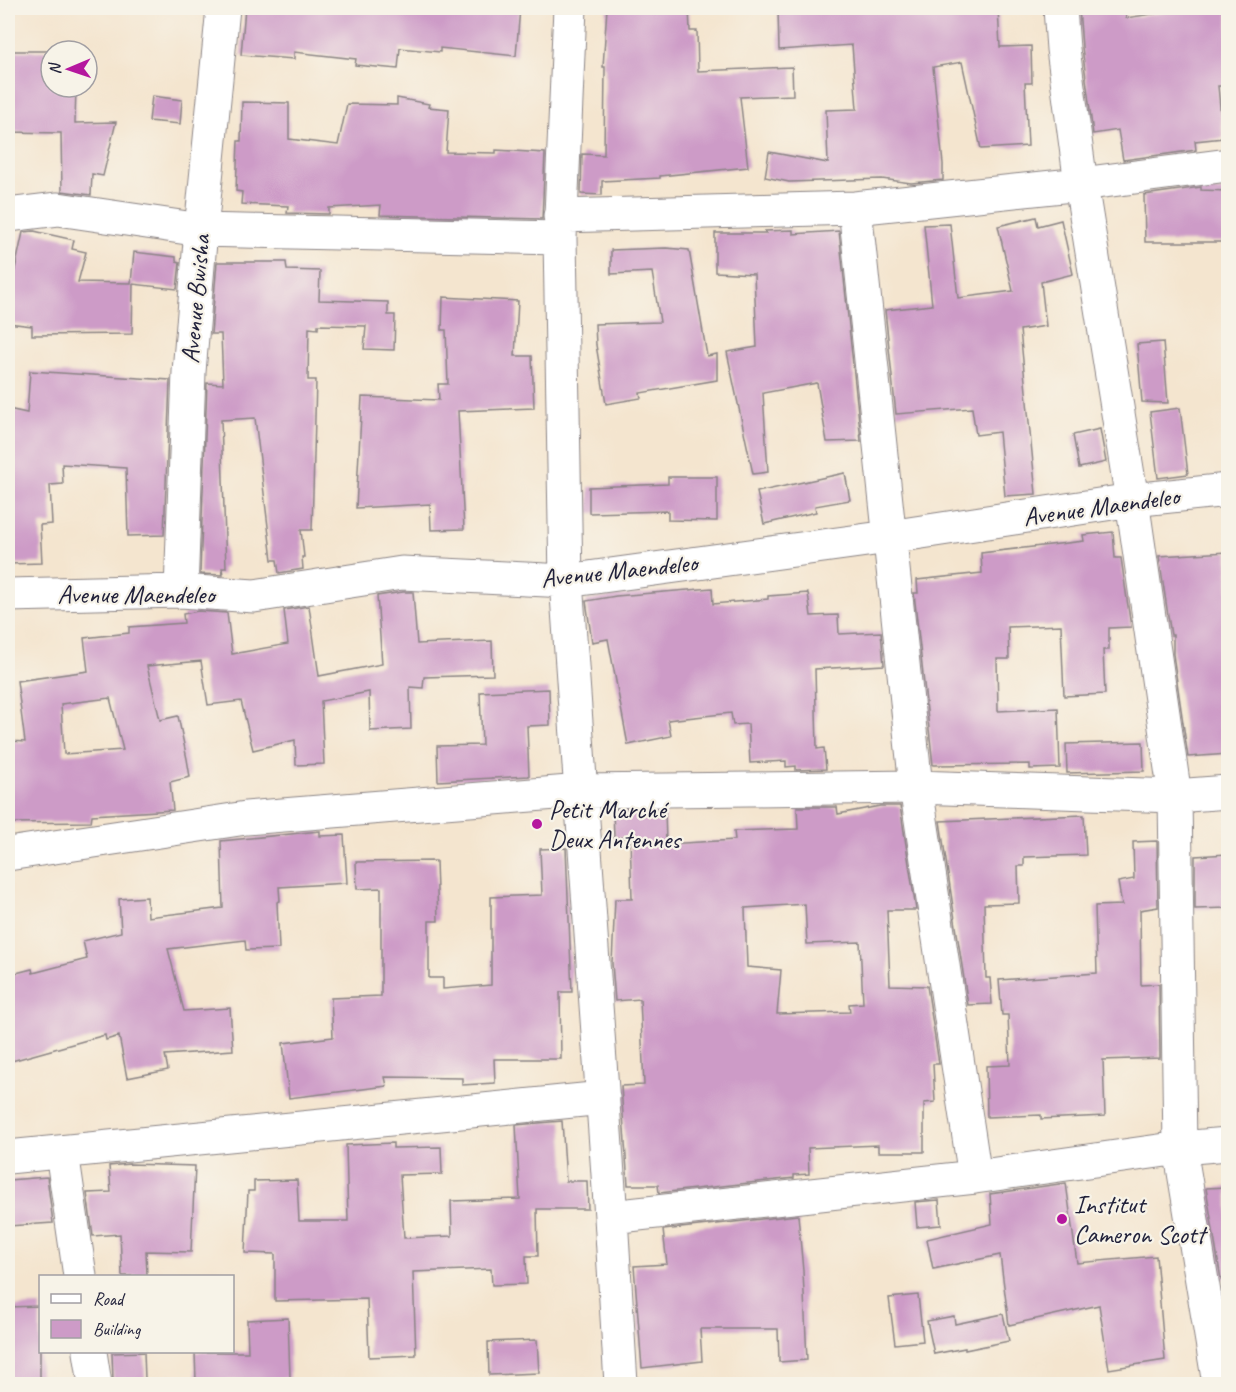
<svg xmlns="http://www.w3.org/2000/svg" width="1236" height="1392" font-family="Caveat,sans-serif">
<style>
.building{fill:#cd9bc7;fill-rule:evenodd}
.lines{fill:none;stroke-linecap:round;stroke-linejoin:round}
.minor-casing{stroke:#8b8485;stroke-width:35}
.minor{stroke:#fff;stroke-width:33}
.poi-dot{fill:#b5179e;stroke:#f7f3e8;stroke-width:2}
.labels{text-anchor:middle;stroke-width:4.5;stroke-linejoin:round;paint-order:stroke}
.street-label{font-size:26px;fill:#22223b;stroke:#f7f3e8}
.poi-label{font-size:26px;fill:#22223b;stroke:#f7f3e8;text-anchor:start}
</style>
<rect width="100%" height="100%" fill="#f7f3e8"/>
<filter id="ink" filterUnits="userSpaceOnUse"><feTurbulence type="fractalNoise" baseFrequency=".0167" numOctaves="2"/><feDisplacementMap in="SourceGraphic" scale="12" xChannelSelector="R" yChannelSelector="G"/><feConvolveMatrix kernelMatrix="1 2 1 2 8 2 1 2 1" color-interpolation-filters="sRGB"/></filter>
<filter id="wash" filterUnits="userSpaceOnUse"><feTurbulence type="fractalNoise" baseFrequency=".008" numOctaves="4" result="noise"/><feDisplacementMap in="SourceGraphic" scale="24" xChannelSelector="R" yChannelSelector="G"/><feGaussianBlur stdDeviation="1.35" result="paint"/><feColorMatrix in="noise" values="0 0 0 0 0 0 0 0 0 0 0 0 0 0 0 0 0 1.4 0 .05"/><feComposite in="paint" operator="in"/></filter>
<g filter="url(#wash)">
<rect width="100%" height="100%" fill="#f4e5cf"/>
<g id="blocks">
<path class="building" d="M245,8H520L516,56L440,48V52L400,48L398,69L355,65L356,59L294,52V59L241,55Z
M607,8H689L690,31H697L698,71L792,67L793,95L740,97L748,167L660,176V178L602,181V195L581,194L582,154L604,155L605,67H603Z
M819,8H998L1000,47L1031,46L1032,83H1025L1028,146L981,149L962,62L933,67L943,164V180L911,183L882,179L789,182L765,177L769,152L828,163L826,110L857,109L852,45L779,50L778,9Z
M1079,8H1125L1126,18L1192,8H1228V86H1218L1223,138L1195,141L1196,150L1123,160L1118,130L1093,134L1082,47Z
M8,51H51V87H76L75,123L116,122L103,176L92,174L91,195L62,191L61,133L8,132Z
M152,96L182,100L180,124L149,121Z
M397,98L429,104L428,107L449,109L446,152L496,153V150L545,153L542,219L380,215L381,205L329,208V214L287,213L288,206L241,204L242,192L236,191L238,141H241L242,102L289,103V139L338,145L347,104L397,105Z
M1201,187V190L1228,191V242H1145L1144,195Z
M1036,217L1038,226L1061,220L1073,274L1041,282L1046,326L1020,330L1036,494L1005,496L999,432L976,435L972,408L896,414L885,310L932,305L924,225L950,224L958,298L1013,291L998,226Z
M793,230V234L839,231L861,441L827,442L817,383L763,393L768,472L753,474L727,352L757,347L754,274L715,272V233H766L765,231Z
M34,231L74,240L72,249L86,252L78,282L131,283L134,252L176,257V261L180,262L177,289L133,284L132,334L32,335V326L8,323V282L12,283L23,232Z
M666,248L689,250L707,356L717,354V380L640,393L641,398L606,404L596,345L595,324L660,322L652,272L611,274V250Z
M217,262H286L287,270L320,271L319,300L388,302V315H395L394,350L364,349L366,326L318,325V329L309,328L308,380H316L312,530H301L304,557H302L303,569L279,573L277,560H272L255,418L221,420L226,568H222L223,575L200,574L207,383L223,384L221,334H211Z
M443,297L518,301L515,356H532L534,408L458,411L464,529L431,530L430,504L356,508L362,397L439,400L438,384H448L446,330H442Z
M1163,342L1168,403L1142,402L1137,344Z
M30,371L170,380L164,535L128,536L126,468L62,464L63,484L50,485L52,524L40,525L42,563L8,564V409L27,413Z
M1180,408L1188,474L1158,478L1150,412Z
M1100,429L1106,462L1079,468L1073,435Z
M845,473L850,500L815,506L816,512L764,524L757,492Z
M668,477H717V521L668,520V511L589,513V487L668,484Z
M1113,532L1115,558H1121L1131,627L1109,628V650H1103L1105,694L1064,696L1061,625L1008,627L1009,659H997L998,711L1058,708L1060,768L1030,769V764L933,765L914,593H918L917,580L982,573L981,553L1084,541L1083,535Z
M1228,552V754L1188,757L1173,654V635H1171L1159,556Z
M712,588L713,604L768,599V596L808,593L811,616L838,615L839,634L881,632L884,665L815,669L817,749L824,748L826,769L796,770V766L786,767V761L750,763L748,724L733,725L731,713L668,720L671,736L628,745L608,639L592,642L586,601L616,596Z
M403,592H413L417,644L492,641L493,675L424,677L423,688L410,687L411,729L370,731L369,692L321,701L324,764L296,765L295,740L253,750L241,701L208,705L201,661L147,666L160,720L178,716L187,759L190,777L170,782L173,810L92,815L91,822L8,823V753L12,752L11,741L25,742L17,681L88,671L84,638L129,633V627L184,623L183,614L198,611L227,613L232,654L288,644L284,610L309,606L319,676L382,664L377,596ZM110,698L123,750L64,754L61,704Z
M549,689L550,725L527,726L529,776L438,781L437,746L482,745L480,692Z
M1143,742L1144,771L1067,773L1066,744Z
M880,806H900L916,910H887L890,985L927,986L939,1064H933L935,1102L924,1103V1152H878V1145L808,1148L809,1174L794,1175V1178L659,1193L658,1185H628L621,1086L644,1085L640,999L615,1001L612,963L615,899H632L630,837L614,838L613,809H665L666,844L735,840L734,831L798,829L797,807H837L838,814ZM805,904L807,944L860,942L863,1003L849,1004L850,1012L777,1014L781,970L747,967L745,908Z
M1084,815L1086,855L1024,857V866H1018L1019,903L984,904L986,978H990L992,1004L968,1005L940,821Z
M320,831V836L344,835L347,883L279,887L280,901L277,902L279,949L246,950L245,940L168,949L184,1011L230,1008L233,1050L165,1055L168,1070L127,1078L119,1036L106,1040L105,1035L8,1062V975L32,969L33,973L87,959L83,941L121,932L119,899L147,897L148,917L223,908L221,841Z
M1157,841L1158,907L1140,910L1141,985L1159,984L1160,1058L1103,1060L1105,1116L1041,1119V1115L987,1117L986,1066L1010,1065L1008,1015H1002L999,980L1097,973L1095,906L1122,905L1118,882L1134,879L1133,842Z
M566,848L572,992H560L561,1059H494L495,1083L462,1085V1078L385,1077L387,1086L289,1098L283,1043L333,1037L331,998L381,996V888L357,889L356,862L436,861L438,921H429V978H443V989L491,985V897L542,895L540,849Z
M1228,854V908L1195,909V856Z
M562,1121L566,1181H587L588,1209H537L538,1256H526L527,1284L492,1285L491,1269L413,1272L416,1355L369,1357L367,1299L275,1301V1254L245,1253L248,1191H254V1181L297,1180L299,1221H348L346,1145L393,1143V1148L441,1147L442,1174L400,1175L404,1238L452,1236L451,1201L520,1199L516,1125Z
M129,1164L195,1166L191,1252L146,1251L147,1276H122L120,1234L93,1236L87,1193L111,1192L109,1166Z
M47,1177L53,1223L8,1226V1180Z
M1066,1183L1077,1263L1156,1256L1165,1360L1109,1369L1099,1305L1009,1325L1000,1255L933,1269L927,1239L992,1224L990,1194Z
M1228,1187V1279H1221L1206,1188Z
M939,1200L941,1225L917,1227L915,1202Z
M798,1215L803,1271L807,1360L779,1362L778,1329H700L702,1361L642,1368L634,1266L667,1264L663,1230Z
M918,1295L923,1341L895,1344L889,1298Z
M40,1306V1384H8V1307Z
M1003,1314L1009,1341L965,1350V1348L934,1354L927,1321L954,1316L955,1324Z
M288,1318L290,1378L196,1382L195,1352H248L247,1320Z
M537,1340L539,1373L489,1375L488,1342Z
M144,1352L145,1379L113,1380L112,1353Z"/>
</g>
</g>
<g filter="url(#ink)">
<use href="#blocks" fill-opacity="0" stroke="#8b8485" stroke-width="1.5"/>
<g class="lines">
<g class="minor-casing">
<path id="minor" d="M570,8L560,238L566,581L611,1217L621,1384
M1060,8L1063,49L1081,184L1132,500L1175,796L1180,1148L1219,1384
M855,208L916,787L975,1177
M8,215L58,209L201,230L560,238
M560,216L855,208L1081,184L1228,165
M181,591L189,372L201,230L223,8
M8,595L181,591L254,596L402,573L566,581L889,537L1132,500L1228,490
M8,854L246,818L581,791L916,787L1175,796L1228,792
M62,1152L80,1276
M8,1157L603,1098
M611,1217L975,1177L1180,1148L1228,1144
M90,1352L95,1384"/>
</g>
<use href="#minor" class="minor"/>
</g>
</g>
<g class="poi-dot">
<circle cx="537" cy="824" r="6"/>
<circle cx="1062" cy="1219" r="6"/>
</g>
<g class="labels">
<g class="street-label">
<text transform="translate(195 299) rotate(-85)" y="9">Avenue Bwisha</text>
<text transform="translate(1101 506) rotate(-8)" y="9">Avenue Maendeleo</text>
<text transform="translate(619 570) rotate(-6)" y="9">Avenue Maendeleo</text>
<text x="136" y="603">Avenue Maendeleo</text>
</g>
<g class="poi-label">
<text x="549" y="818">Petit Marché<tspan x="549" dy="30">Deux Antennes</tspan></text>
<text x="1074" y="1213">Institut<tspan x="1074" dy="30">Cameron Scott</tspan></text>
</g>
</g>
<rect width="1236" height="1392" fill="none" stroke="#f7f3e8" stroke-width="30"/>
<rect x="39" y="1275" width="195" height="78" fill="#f7f3e8" stroke="#a29fa3" stroke-width="1.5"/>
<rect x="51" y="1294" width="30" height="9" fill="#ffffff" stroke="#a29fa3" stroke-width="1.5"/>
<text x="93" y="1305" font-size="18" fill="#22223b">Road</text>
<rect x="51" y="1320" width="30" height="18" fill="#cd9bc7" stroke="#a29fa3" stroke-width="1.5"/>
<text x="93" y="1335" font-size="18" fill="#22223b">Building</text>
<g transform="translate(69 69) rotate(268)"><circle r="28" fill="#f7f3e8" stroke="#a29fa3" stroke-width="1.5"/>
<path d="M0-4.5L10 22L0 15L-10 22Z" fill="#b5179e"/>
<text y="-9" font-size="16" font-weight="bold" text-anchor="middle" fill="#22223b">N</text>
</g>
</svg>
